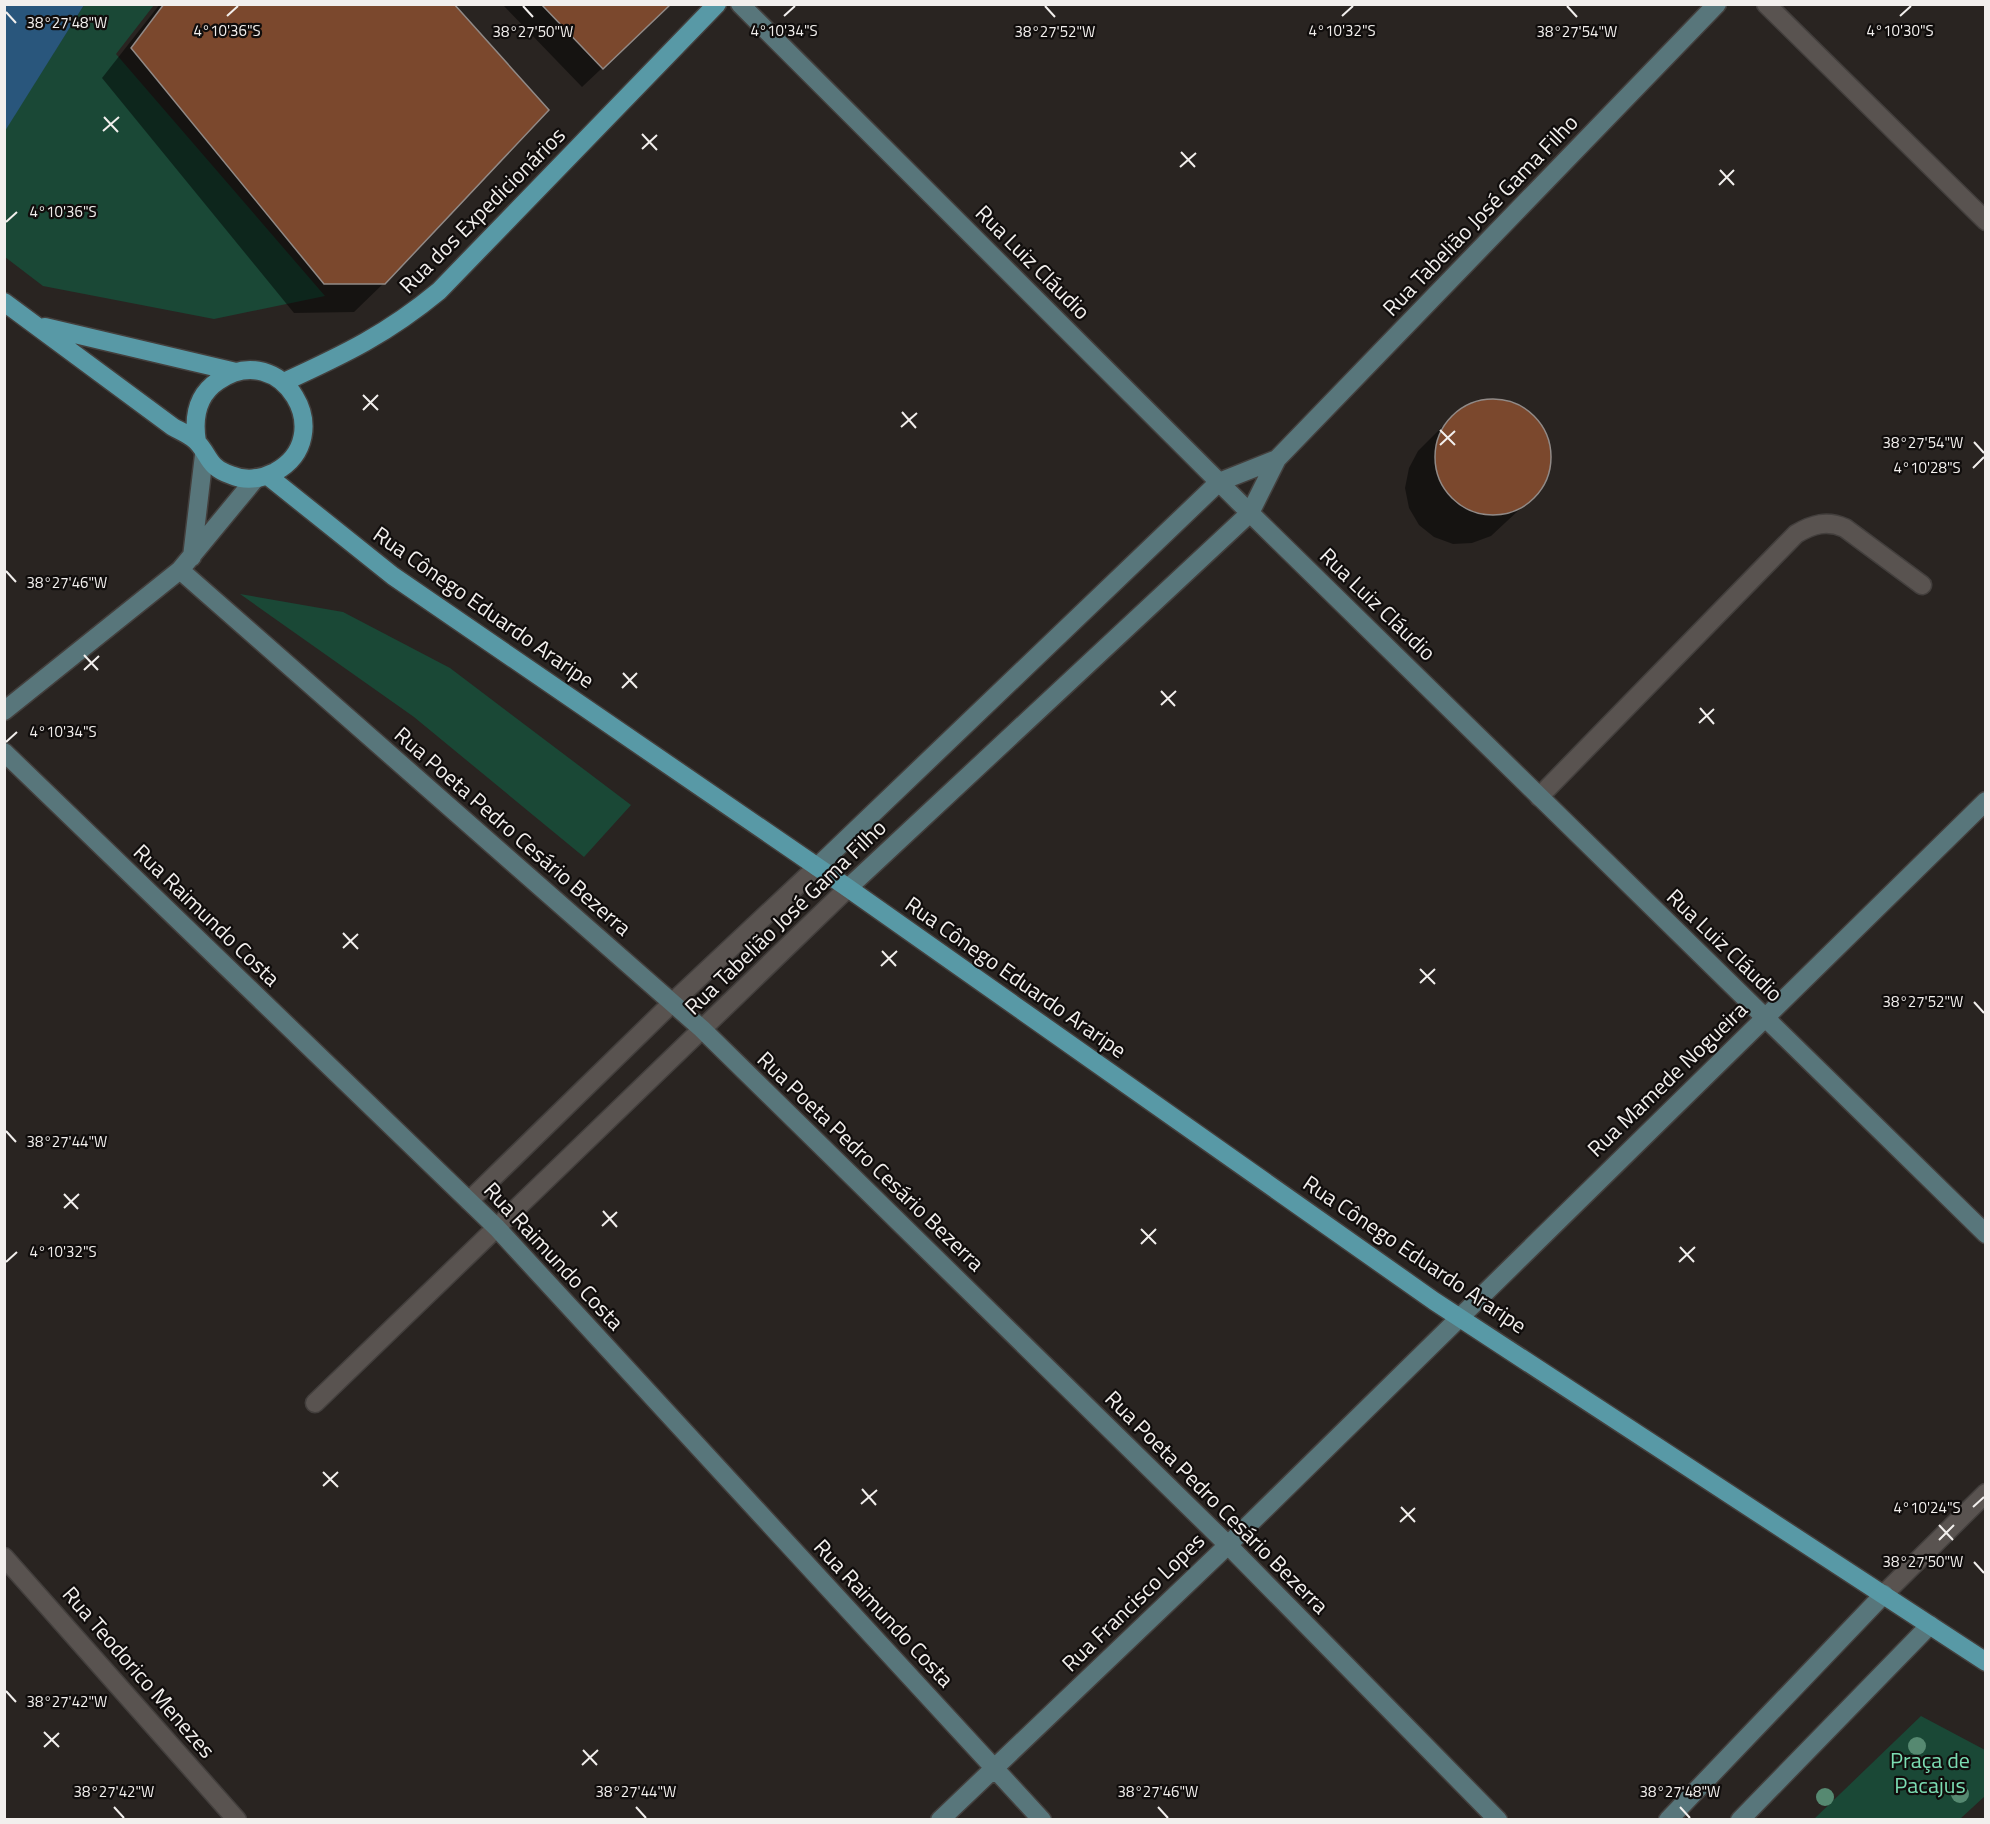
<svg xmlns="http://www.w3.org/2000/svg" width="1990" height="1824" font-family="'Titillium Web',sans-serif">
<style>
.green{fill:#1a4836}
.water{fill:#29567c}
.shadow{fill:#0007}
.building{fill:#7b482d;stroke:#918a87;stroke-width:1.5}
.lines{fill:none;stroke-linecap:round;stroke-linejoin:round}
.lane-casing{stroke:#433f3d;stroke-width:21}
.street-casing{stroke:#433f3d;stroke-width:21}
.secondary-casing{stroke:#433f3d;stroke-width:21}
.primary-casing{stroke:#433f3d;stroke-width:21}
.lane{stroke:#595350;stroke-width:18}
.street{stroke:#595350;stroke-width:18}
.secondary{stroke:#58767b;stroke-width:18}
.primary{stroke:#5899a6;stroke-width:18}
.tree{fill:#568971}
.ticks{fill:none;stroke:#f2efed;stroke-width:2}
.labels{text-anchor:middle;stroke-width:4.5;stroke-linejoin:round;paint-order:stroke}
.street-label{font-size:22px;fill:#f2efed;stroke:#100d0c}
.park-label{font-size:22px;fill:#7bdcb2;stroke:#100d0c}
.ticks-label{font-size:15px;text-anchor:middle;fill:#f2efed;stroke:#100d0c;stroke-width:4.5;stroke-linejoin:round;paint-order:stroke}
</style>
<rect width="100%" height="100%" fill="#292421"/>
<path class="green" d="M84,5H154L116,54L325,296L214,319L43,286L5,257L4,131Z
M240,594L343,612L450,668L631,805L584,857L414,717Z
M1921,1716L1985,1750V1796L1960,1819H1814Z"/>
<path class="water" d="M5,4L84,5L5,131L4,5Z"/>
<path class="shadow" d="M160,4H452L384,283L354,312L294,313L102,78Z
M502,4H670L582,87Z
M1482,401H1499L1517,406L1531,415L1542,429L1548,446L1549,463L1545,480L1535,495L1491,536L1472,543L1453,544L1434,537L1419,525L1409,508L1405,488L1409,468L1418,451L1448,421L1463,408Z"/>
<path class="building" d="M164,4H454L549,110L385,284H324L131,48Z
M541,4H671L603,69Z
M1435 457a58 58 0 1 1 116 0a58 58 0 1 1-116 0Z"/>
<g class="lines">
<g class="lane-casing">
<path id="lane" d="M1539,797L1796,534C1813,524 1827,520 1845,528L1922,585"/>
</g>
<g class="street-casing">
<path id="street" d="M1766,4L1986,221
M469,1201L672,1003L817,867
M315,1403L848,888
M4,1557L237,1820
M1884,1594L1986,1493"/>
</g>
<g class="secondary-casing">
<path id="secondary" d="M740,4L1250,513L1986,1234
M192,557L204,455
M180,570L702,1029L1228,1545L1498,1820
M4,711L180,570L256,478
M4,752L497,1228L1042,1820
M817,867L1219,482L1277,459
M848,888L1250,513L1277,459L1717,4
M940,1820L1228,1545L1986,801
M1668,1820L1884,1594
M1740,1820L1930,1625"/>
</g>
<g class="primary-casing">
<path id="primary" d="M4,302L173,427C180,431 190,435 196,441C210,455 207,467 231,475C245,481 261,479 275,472C340,437 282,337 218,381C197,395 193,418 197,442
M45,327L236,372
M284,382C345,354 387,334 439,291L717,4
M268,476L393,576L848,888L1434,1301L1986,1662"/>
</g>
<use href="#lane" class="lane"/>
<use href="#street" class="street"/>
<use href="#secondary" class="secondary"/>
<use href="#primary" class="primary"/>
</g>
<g class="tree">
<circle cx="1917" cy="1746" r="9"/>
<circle cx="1960" cy="1794" r="9"/>
<circle cx="1825" cy="1797" r="9"/>
</g>
<path class="ticks" d="M523,6L533,17M1045,6L1055,17M1567,6L1577,17M6,12L16,23M227,16L238,6M784,16L795,6M1342,16L1353,6M1900,16L1911,6M104,117L118,132M103,131L119,117M642,134L657,150M642,149L657,135M1181,152L1195,167M1180,167L1196,153M1720,170L1734,185M1719,185L1734,170M6,222L17,212M363,395L378,410M363,410L378,395M902,412L916,428M901,427L917,413M1440,430L1455,445M1974,442L1984,453M1440,445L1455,431M1973,468L1984,457M6,571L16,582M84,655L98,670M84,670L99,656M623,673L637,688M622,688L637,673M1161,691L1175,706M1161,705L1176,691M1700,708L1714,724M1699,723L1714,709M6,742L17,732M343,933L358,949M343,948L358,934M882,951L896,966M881,966L897,951M1420,969L1435,984M1420,983L1435,969M1974,1002L1984,1013M6,1131L16,1142M64,1194L78,1209M64,1208L79,1194M603,1211L617,1227M602,1226L617,1212M1141,1229L1156,1244M1141,1244L1156,1229M1680,1247L1694,1262M6,1262L17,1252M1679,1262L1695,1247M323,1472L338,1487M323,1486L338,1472M862,1489L876,1505M861,1504L877,1490M1401,1507L1415,1522M1973,1507L1984,1497M1400,1522L1415,1508M1939,1525L1953,1540M1939,1540L1954,1525M1974,1562L1984,1573M6,1691L16,1702M44,1732L59,1747M44,1747L59,1733M583,1750L597,1765M582,1765L598,1750M114,1807L124,1818M636,1807L646,1818M1158,1807L1168,1818M1680,1807L1690,1818"/>
<g class="labels">
<g class="street-label">
<text transform="translate(482 210) rotate(-45)" y="8">Rua dos Expedicionários</text>
<text transform="translate(1480 215) rotate(-46)" y="8">Rua Tabelião José Gama Filho</text>
<text transform="translate(1033 262) rotate(45)" y="8">Rua Luiz Cláudio</text>
<text transform="translate(1378 604) rotate(44)" y="8">Rua Luiz Cláudio</text>
<text transform="translate(484 607) rotate(35)" y="8">Rua Cônego Eduardo Araripe</text>
<text transform="translate(513 831) rotate(41)" y="8">Rua Poeta Pedro Cesário Bezerra</text>
<text transform="translate(207 915) rotate(44)" y="8">Rua Raimundo Costa</text>
<text transform="translate(785 917) rotate(-44)" y="8">Rua Tabelião José Gama Filho</text>
<text transform="translate(1725 945) rotate(44)" y="8">Rua Luiz Cláudio</text>
<text transform="translate(1016 977) rotate(35)" y="8">Rua Cônego Eduardo Araripe</text>
<text transform="translate(1667 1079) rotate(-44)" y="8">Rua Mamede Nogueira</text>
<text transform="translate(871 1161) rotate(44)" y="8">Rua Poeta Pedro Cesário Bezerra</text>
<text transform="translate(1415 1254) rotate(34)" y="8">Rua Cônego Eduardo Araripe</text>
<text transform="translate(554 1256) rotate(47)" y="8">Rua Raimundo Costa</text>
<text transform="translate(1217 1502) rotate(45)" y="8">Rua Poeta Pedro Cesário Bezerra</text>
<text transform="translate(1133 1602) rotate(-44)" y="8">Rua Francisco Lopes</text>
<text transform="translate(884 1613) rotate(47)" y="8">Rua Raimundo Costa</text>
<text transform="translate(139 1672) rotate(49)" y="8">Rua Teodorico Menezes</text>
</g>
<g class="park-label">
<text x="1930" y="1768">Praça de<tspan x="1930" dy="25">Pacajus</tspan></text>
</g>
</g>
<g class="ticks-label">
<text x="67" y="28">38°27'48"W</text>
<text x="227" y="36">4°10'36"S</text>
<text x="784" y="36">4°10'34"S</text>
<text x="1342" y="36">4°10'32"S</text>
<text x="1900" y="36">4°10'30"S</text>
<text x="533" y="37">38°27'50"W</text>
<text x="1055" y="37">38°27'52"W</text>
<text x="1577" y="37">38°27'54"W</text>
<text x="63" y="217">4°10'36"S</text>
<text x="1923" y="448">38°27'54"W</text>
<text x="1927" y="473">4°10'28"S</text>
<text x="67" y="588">38°27'46"W</text>
<text x="63" y="737">4°10'34"S</text>
<text x="1923" y="1007">38°27'52"W</text>
<text x="67" y="1147">38°27'44"W</text>
<text x="63" y="1257">4°10'32"S</text>
<text x="1927" y="1513">4°10'24"S</text>
<text x="1923" y="1567">38°27'50"W</text>
<text x="67" y="1707">38°27'42"W</text>
<text x="114" y="1797">38°27'42"W</text>
<text x="636" y="1797">38°27'44"W</text>
<text x="1158" y="1797">38°27'46"W</text>
<text x="1680" y="1797">38°27'48"W</text>
</g>
<rect width="1990" height="1824" fill="none" stroke="#f2efed" stroke-width="12"/>
</svg>
